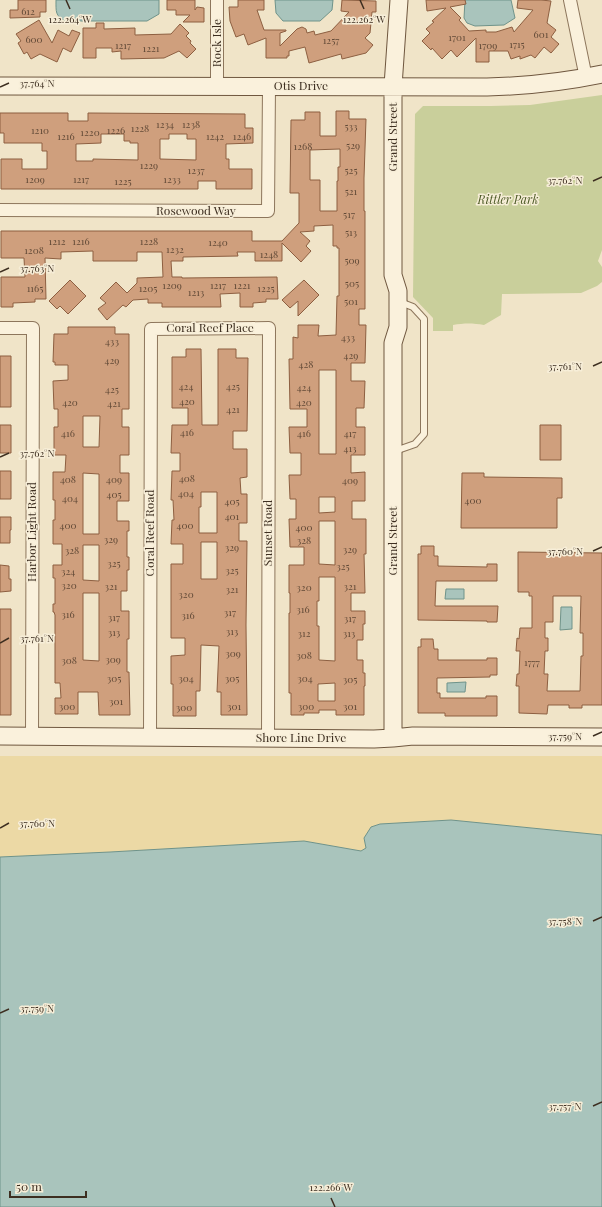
<svg xmlns="http://www.w3.org/2000/svg" width="602" height="1207" font-family="'Playfair Display',serif">
<style>
.green{fill:#c9cf9b}
.sand{fill:#ecd9a5}
.water{fill:#a9c4bc;stroke:#6f938a}
.building{fill:#cf9f7d;stroke:#8d5f41;fill-rule:evenodd}
.lines{fill:none;stroke-linecap:round;stroke-linejoin:round}
.lane-casing{stroke:#8d765c;stroke-width:8}
.street-casing{stroke:#8d765c;stroke-width:14}
.secondary-casing{stroke:#6f573f;stroke-width:19}
.lane{stroke:#faf1dc;stroke-width:6}
.street{stroke:#faf1dc;stroke-width:12}
.secondary{stroke:#faf1dc;stroke-width:17}
.ticks{fill:none;stroke:#3d2e20;stroke-width:1.5}
.labels{text-anchor:middle;stroke-width:3;stroke-linejoin:round;paint-order:stroke}
.number-label{font-size:10px;fill:#624a37}
.street-label{font-size:12px;fill:#3d2e20;stroke:#f7eed8}
.park-label{font-size:12px;font-style:italic;fill:#4d5a26;stroke:#f7eed8}
.ticks-label{font-size:10px;text-anchor:middle;fill:#3d2e20;stroke:#f7eed8;stroke-width:3;stroke-linejoin:round;paint-order:stroke}
</style>
<rect width="100%" height="100%" fill="#f0e4c8"/>
<path class="green" d="M602,95V250L598,261L602,267V282L597,286L581,293L502,294L501,315L484,325C473,323 464,323 453,325V331H433V318L413,297L415,114L423,106H491L530,105Z"/>
<path class="sand" d="M0,756H602V835L451,820L380,824L371,827L366,848L361,851L304,841L110,852L0,857Z"/>
<path class="water" d="M56,0H159V14L147,21H66C55,16 56,12 56,0Z
M275,0H333L332,10L320,21H283L276,13Z
M465,0H511L515,18L504,25L475,26L467,23L464,18Z
M446,589H464V599H445Z
M561,607H572V629L560,630Z
M466,682L465,692H447V683Z
M451,820L602,835V1207H0V857L110,852L304,841L361,851L366,848L364,838L371,827L380,824Z"/>
<path class="building" d="M18,0H46V12H40V17L10,18V10H18Z
M167,0H195V10L197,7L204,8V22H183L190,15H176V10H167Z
M238,0H264V10H257L264,30H286V31L280,33V46L297,29L302,27L306,29L307,33L314,31L315,35L331,31L349,12L341,11L342,0L376,1V12H372L370,33L365,38L373,45L366,53L342,59L341,54L309,63L305,47L289,51V56H287V58H266V38L248,45L244,34L236,37L230,21L229,7H238Z
M426,0H465L466,4L450,7L461,18L459,20L469,31L486,30V32H496L512,27L514,32L533,10L517,8L518,0H541L551,1L547,23L556,30L551,37L559,44L551,53L544,47L535,58L531,55L520,59V56L511,59L508,51H489V62H476V38L457,57L451,50L442,59L432,48L431,50L422,41L430,33L426,29L434,22L432,21L446,8L427,11Z
M39,20L52,43L58,30L69,36L72,30L80,33L71,52L63,48L57,62L40,54L31,59L27,52L24,54L18,43L21,41L16,34Z
M96,23H104V29L135,28V35L171,34L180,24L189,33L186,36L191,41L190,43L196,49L187,58L179,51L164,58L121,59V51L112,52V48H96V58H83V28H96Z
M336,111H349V119H366L364,178V211H365V309H359V325H366L365,363H351V381H365L364,408H356V427H365V455H351V473L365,472V501H352V519H366V554H364L365,593H351V611H365V624H363V640H357V660H363V673H365V686H364V715H336V710H319V713H304V715H291V693H289V613H290V593H289V565H304V547H290L289,519H296V499H290L289,475H301V453H290L289,427H307V409H290L289,359H293V337L298,338V325H319L318,336L336,335L337,296H339V248H337V246H333V225L314,226V231L300,232L310,241L306,246L311,251L301,262L282,243V261H255V252H237L238,256L183,257V261H171L172,277H182V278L277,277L278,299H266V302L253,303V307H240V293L220,294L221,307H162V303H148V299L133,300L126,307L123,305L107,320L98,309L106,303L100,298L116,282L127,293L137,283V278L163,277L162,252H137V261H93V251L61,252V259L45,258L46,299H35V302L13,303V307H1V277H25L24,258H1V231H252V241H282L299,223V193H290L291,120H305V112H320V136H336ZM340,149V167H338V181H337V211H320V180H310V150ZM319,370H336V454H319ZM319,497H335V512L319,513ZM319,521H335V565L319,564ZM319,577H335V661L319,660V626H317V601H319ZM335,683V701H318V684Z
M0,113H68V121H88V113L245,114V128H253V143L226,144V159H229V169H252V189H216V181H198V189H1V159H22V169H47V151H42V143H4V133H0ZM101,134H124V141H130V143H138V160L93,159V161H76V144L101,143ZM169,134H187V139H196V160L160,159V139H169Z
M70,280L86,296L68,314L60,306L57,309L49,301Z
M304,280L319,295L298,316V301L290,308L282,300Z
M68,327H115V334H129V409H122V427H129V455H120V473H129V501H117V521H129V531H127V557H129V570H127V591H121V611H129V639H127V672H129L130,715H99L98,692H78V714H55V698H61L60,683H55V615L54,612H53V604H55V578H53V565H62V544H53V520H55V500H53V472H65L66,455H54V427H58V409H54L53,381L68,380V365H55V362H53L54,334H68ZM83,416H100L99,447H83ZM83,473L99,474V534H83ZM83,545H99V581L83,580ZM83,593H99V661L83,660Z
M186,349H201L202,425H218V349H236V358H248L247,431H233V449H247V477L240,478L241,494H247V523H239V541H247L246,625L247,715H221V692H217L219,646L201,645L200,691H196V716H173V684H171V656L185,655V638H171V564H183V544H171L172,520H174L173,500H171L172,471H180V453H171L172,425H188V408H172V357H186ZM201,492H217V533H199V507H201ZM201,542H217V579H201Z
M0,356H11V407H0Z
M0,425H11V453H0Z
M540,425H561V460H540Z
M0,471H11V499H0Z
M462,473H484V477L562,478V498H557V528H461Z
M0,517H11V530H10V543H0Z
M421,546H434V556H438V566L487,567V564H497V581H436L435,606H498L497,622H487V621L418,620V554H421Z
M518,552L602,553V705H582V708H569V705H548L547,714L519,713V686H516L517,674H519L520,651H516L517,638L519,639L520,628H532V596H529V592H518ZM553,596H581L580,633H583V656H581L580,691H547L548,674H544L545,651H548V638H545V622H553Z
M0,565L9,566V579H11V591L0,592Z
M0,609H11V715H0Z
M421,639H433L434,649H438V660H487V658H497V675H490V677L437,678V693H440V698H486V696H497V716H445V713H418V647H421Z"/>
<g class="lines">
<g class="lane-casing">
<path id="lane" d="M395,451L415,444L424,434V319L413,307L400,302"/>
</g>
<g class="street-casing">
<path id="street" d="M570,0L586,78
M217,86V0
M0,210L268,211L269,86
M0,328H33L32,736
M150,737L151,329L269,328L268,738"/>
</g>
<g class="secondary-casing">
<path id="secondary" d="M0,86L487,87C526,86 564,82 602,74
M0,736L374,739L393,738L413,736L602,737
M393,738V343L398,327V291L393,275V86L399,0"/>
</g>
<use href="#lane" class="lane"/>
<use href="#street" class="street"/>
<use href="#secondary" class="secondary"/>
</g>
<path class="ticks" d="M66,0L70,9M360,0L364,9M0,87L9,83M593,181L602,177M0,272L9,268M593,366L602,362M0,457L9,453M593,551L602,547M0,643L9,638M593,736L602,732M0,828L9,823M593,921L602,917M0,1013L9,1009M593,1106L602,1102M331,1198L335,1207"/>
<g class="labels">
<g class="number-label">
<text x="28" y="15">612</text>
<text x="541" y="38">601</text>
<text x="457" y="41">1701</text>
<text x="34" y="43">600</text>
<text x="331" y="44">1257</text>
<text x="517" y="48">1715</text>
<text x="123" y="49">1217</text>
<text x="488" y="49">1709</text>
<text x="151" y="52">1221</text>
<text x="165" y="128">1234</text>
<text x="191" y="128">1238</text>
<text x="351" y="130">533</text>
<text x="140" y="132">1228</text>
<text x="40" y="134">1210</text>
<text x="116" y="134">1226</text>
<text x="90" y="136">1220</text>
<text x="66" y="140">1216</text>
<text x="215" y="140">1242</text>
<text x="242" y="140">1246</text>
<text x="353" y="149">529</text>
<text x="303" y="150">1268</text>
<text x="149" y="169">1229</text>
<text x="196" y="174">1237</text>
<text x="351" y="174">525</text>
<text x="35" y="183">1209</text>
<text x="81" y="183">1217</text>
<text x="172" y="183">1233</text>
<text x="123" y="185">1225</text>
<text x="351" y="195">521</text>
<text x="349" y="218">517</text>
<text x="351" y="236">513</text>
<text x="57" y="245">1212</text>
<text x="81" y="245">1216</text>
<text x="149" y="245">1228</text>
<text x="218" y="246">1240</text>
<text x="175" y="253">1232</text>
<text x="34" y="254">1208</text>
<text x="269" y="258">1248</text>
<text x="352" y="264">509</text>
<text x="352" y="287">505</text>
<text x="172" y="289">1209</text>
<text x="218" y="289">1217</text>
<text x="242" y="289">1221</text>
<text x="35" y="292">1165</text>
<text x="148" y="292">1205</text>
<text x="266" y="292">1225</text>
<text x="196" y="296">1213</text>
<text x="351" y="305">501</text>
<text x="348" y="341">433</text>
<text x="112" y="345">433</text>
<text x="351" y="359">429</text>
<text x="112" y="364">429</text>
<text x="306" y="368">428</text>
<text x="186" y="390">424</text>
<text x="233" y="390">425</text>
<text x="304" y="391">424</text>
<text x="112" y="393">425</text>
<text x="187" y="405">420</text>
<text x="70" y="406">420</text>
<text x="304" y="406">420</text>
<text x="114" y="407">421</text>
<text x="233" y="413">421</text>
<text x="187" y="436">416</text>
<text x="68" y="437">416</text>
<text x="304" y="437">416</text>
<text x="350" y="437">417</text>
<text x="350" y="452">413</text>
<text x="187" y="482">408</text>
<text x="68" y="483">408</text>
<text x="114" y="483">409</text>
<text x="350" y="484">409</text>
<text x="186" y="497">404</text>
<text x="114" y="498">405</text>
<text x="70" y="502">404</text>
<text x="473" y="504">400</text>
<text x="232" y="505">405</text>
<text x="232" y="520">401</text>
<text x="68" y="529">400</text>
<text x="185" y="529">400</text>
<text x="304" y="531">400</text>
<text x="111" y="543">329</text>
<text x="304" y="544">328</text>
<text x="232" y="551">329</text>
<text x="350" y="553">329</text>
<text x="72" y="554">328</text>
<text x="114" y="567">325</text>
<text x="343" y="570">325</text>
<text x="232" y="574">325</text>
<text x="68" y="575">324</text>
<text x="69" y="589">320</text>
<text x="111" y="590">321</text>
<text x="350" y="590">321</text>
<text x="304" y="591">320</text>
<text x="232" y="593">321</text>
<text x="186" y="598">320</text>
<text x="303" y="613">316</text>
<text x="230" y="616">317</text>
<text x="68" y="618">316</text>
<text x="188" y="619">316</text>
<text x="114" y="621">317</text>
<text x="350" y="622">317</text>
<text x="232" y="635">313</text>
<text x="114" y="636">313</text>
<text x="304" y="637">312</text>
<text x="349" y="637">313</text>
<text x="233" y="657">309</text>
<text x="304" y="659">308</text>
<text x="113" y="663">309</text>
<text x="69" y="664">308</text>
<text x="532" y="666">1777</text>
<text x="114" y="682">305</text>
<text x="186" y="682">304</text>
<text x="232" y="682">305</text>
<text x="305" y="682">304</text>
<text x="350" y="683">305</text>
<text x="116" y="705">301</text>
<text x="67" y="710">300</text>
<text x="234" y="710">301</text>
<text x="306" y="710">300</text>
<text x="350" y="710">301</text>
<text x="184" y="711">300</text>
</g>
<g class="street-label">
<text transform="translate(217 43) rotate(-90)" y="4">Rock Isle</text>
<text x="301" y="90">Otis Drive</text>
<text transform="translate(393 137) rotate(-90)" y="4">Grand Street</text>
<text x="196" y="215">Rosewood Way</text>
<text x="210" y="332">Coral Reef Place</text>
<text transform="translate(32 532) rotate(-90)" y="4">Harbor Light Road</text>
<text transform="translate(150 533) rotate(-90)" y="4">Coral Reef Road</text>
<text transform="translate(268 533) rotate(-90)" y="4">Sunset Road</text>
<text transform="translate(393 541) rotate(-90)" y="4">Grand Street</text>
<text x="301" y="742">Shore Line Drive</text>
</g>
<g class="park-label">
<text x="508" y="204">Rittler Park</text>
</g>
</g>
<g class="ticks-label">
<text x="70" y="23">122.264°W</text>
<text x="364" y="23">122.262°W</text>
<text x="37" y="87">37.764°N</text>
<text x="565" y="184">37.762°N</text>
<text x="37" y="272">37.763°N</text>
<text x="565" y="370">37.761°N</text>
<text x="37" y="457">37.762°N</text>
<text x="565" y="555">37.760°N</text>
<text x="37" y="642">37.761°N</text>
<text x="565" y="740">37.759°N</text>
<text x="37" y="827">37.760°N</text>
<text x="565" y="925">37.758°N</text>
<text x="37" y="1012">37.759°N</text>
<text x="565" y="1110">37.757°N</text>
<text x="331" y="1191">122.266°W</text>
</g>
<path d="M10 1191v6h76v-6" fill="none" stroke="#3d2e20" stroke-width="2"/>
<text x="16" y="1191" font-size="12" fill="#3d2e20" stroke="#f7eed8" stroke-width="3" paint-order="stroke">50 m</text>
</svg>
